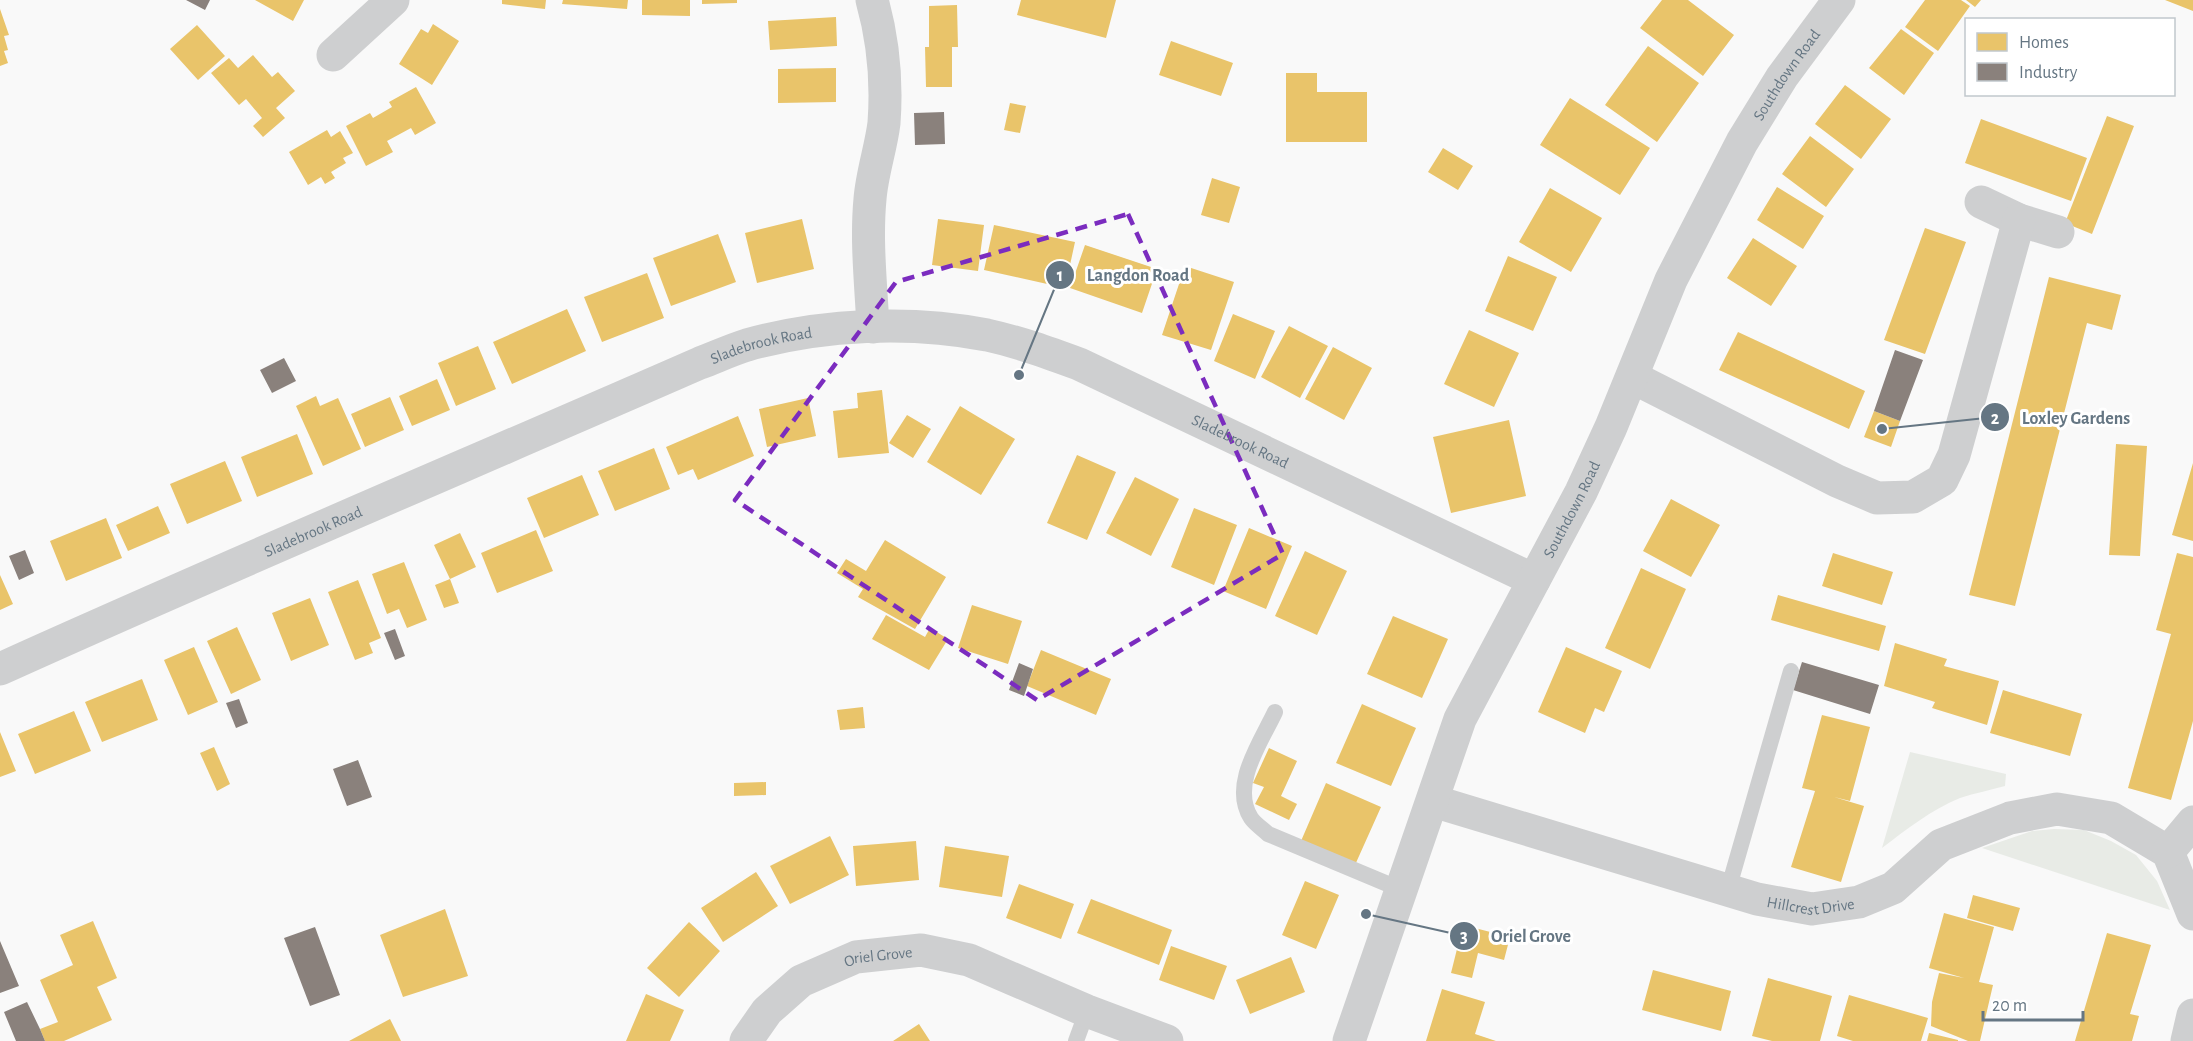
<svg xmlns="http://www.w3.org/2000/svg" width="2193" height="1041" font-family="'Alegreya Sans',sans-serif">
<style>
.green{fill:#e8ebe6}
.homes{fill:#e9c46a}
.industry{fill:#8a817c}
.lines{fill:none;stroke-linecap:round;stroke-linejoin:round}
.service{stroke:#cecfd0;stroke-width:16}
.minor{stroke:#cecfd0;stroke-width:33}
.tertiary{stroke:#cecfd0;stroke-width:33}
.marked{fill:none;stroke:#7b2cbf;stroke-width:4.5;stroke-dasharray:12 8;stroke-linejoin:round}
.labels{text-anchor:middle;stroke-width:6;stroke-linejoin:round;paint-order:stroke}
.street-label{font-size:16px;fill:#657683;stroke:#fff}
.leader{fill:none;stroke:#657683;stroke-width:2}
.callout-dot{fill:#657683;stroke:#fff;stroke-width:2}
.mark-label{font-size:18px;text-anchor:middle;font-weight:bold;fill:#fff}
.callout-label{font-size:18px;text-anchor:middle;font-weight:bold;fill:#657683;stroke:#fff;stroke-width:6;stroke-linejoin:round;paint-order:stroke}
</style>
<rect width="100%" height="100%" fill="#f9f9f9"/>
<path class="green" d="M1910,752L2006,774L2005,786C1991,790 1975,793 1960,798C1931,810 1907,829 1882,848Z
M2054,829L2084,830L2111,841L2136,855L2157,881L2170,910L1982,848L2032,831Z"/>
<path class="homes" d="M255,0H304L293,21Z
M502,0H546L545,9L502,4Z
M563,0H628L627,9L562,4Z
M642,0H690V16L642,15Z
M702,0H737V3L702,4Z
M1021,0H1116L1106,38L1017,15Z
M1662,0H1688L1734,35L1703,76L1640,28Z
M1925,0H1961L1970,6L1938,51L1905,27Z
M1966,0H1981L1975,7Z
M2165,0H2193V11Z
M957,5L958,47H952V87H926L925,47H929V6Z
M0,9L9,35L4,36L8,50L4,51L8,63L0,66Z
M836,17L837,46L770,50L768,21Z
M433,24L459,41L432,85L399,64L421,29L428,33Z
M197,25L225,56L198,80L170,49Z
M1901,29L1934,53L1904,95L1869,68Z
M1171,41L1233,63L1221,96L1159,75Z
M1648,46L1699,83L1657,142L1605,105Z
M253,55L272,77L278,72L295,91L276,108L285,118L263,137L253,126L262,118L246,99L239,105L211,73L229,58L238,68Z
M836,68V102L778,103V69Z
M1286,73H1317V92H1367V142H1286Z
M1845,85L1891,119L1861,159L1815,124Z
M416,87L436,123L415,135L411,128L387,141L393,152L366,166L346,126L370,113L373,118L392,107L389,102Z
M1570,98L1650,148L1620,195L1540,145Z
M1010,103L1026,106L1020,133L1004,130Z
M2107,116L2134,126L2092,234L2065,223Z
M1981,119L2087,158L2071,201L1965,163Z
M327,130L331,137L340,131L353,153L343,158L346,163L331,172L335,178L325,184L321,177L308,185L289,152Z
M1810,136L1854,169L1826,207L1782,174Z
M1443,148L1473,166L1458,190L1428,172Z
M1212,178L1240,187L1229,223L1201,215Z
M1777,187L1824,216L1803,249L1757,220Z
M1550,188L1602,218L1571,272L1519,242Z
M802,219L814,269L757,283L745,233Z
M938,219L984,225L978,271L932,265Z
M994,225L1075,242L1065,288L984,270Z
M1925,228L1966,242L1925,354L1884,340Z
M718,234L736,282L671,306L653,258Z
M1753,238L1797,266L1771,306L1727,278Z
M1085,245L1157,269L1142,313L1070,288Z
M1508,256L1557,277L1533,331L1485,311Z
M1185,266L1234,282L1211,350L1162,335Z
M647,273L664,318L602,342L584,297Z
M2049,277L2121,295L2112,330L2087,323L2015,606L1969,595Z
M567,309L586,351L512,384L493,342Z
M1233,314L1275,331L1255,379L1214,361Z
M1289,326L1328,346L1300,398L1261,377Z
M1469,330L1519,353L1494,407L1444,384Z
M1738,332L1865,391L1849,429L1719,370Z
M478,346L496,389L456,406L438,363Z
M1333,347L1372,368L1344,420L1305,399Z
M437,379L450,410L412,426L399,396Z
M882,390L889,453L838,458L833,411L858,408L857,393Z
M316,396L320,406L338,398L361,449L323,466L296,406Z
M390,397L404,430L365,447L351,414Z
M808,398L816,436L767,447L759,409Z
M960,406L1015,439L981,495L927,462Z
M1874,411L1900,421L1891,447L1864,437Z
M907,415L931,429L913,458L889,443Z
M738,416L754,456L698,480L693,469L678,475L666,447Z
M1509,420L1526,496L1451,513L1433,437Z
M297,434L313,474L257,497L241,457Z
M2116,444L2147,446L2140,556L2109,555Z
M654,448L670,489L615,511L598,471Z
M1077,455L1116,472L1087,540L1047,523Z
M225,461L242,501L187,524L170,484Z
M2193,463V541L2172,535Z
M582,475L599,515L544,538L527,498Z
M1135,477L1179,499L1151,556L1106,533Z
M1671,499L1720,525L1691,577L1643,551Z
M158,506L170,533L128,551L116,525Z
M1194,508L1237,525L1214,585L1171,567Z
M106,518L122,558L66,581L50,541Z
M1249,528L1292,546L1266,609L1223,591Z
M536,530L553,571L497,593L481,553Z
M460,533L476,567L450,579L434,545Z
M885,540L946,577L915,629L858,597L863,589L837,573L846,559L866,571Z
M1305,551L1347,571L1317,635L1275,616Z
M1833,553L1893,572L1882,605L1822,586Z
M2177,553L2193,557V721L2171,800L2128,788L2171,634L2156,630Z
M404,562L427,620L407,628L399,609L387,614L372,574Z
M1641,568L1686,589L1650,669L1605,648Z
M0,575L13,604L0,610Z
M450,579L459,603L444,608L435,585Z
M358,580L381,638L369,643L373,653L355,660L328,592Z
M1778,595L1886,626L1879,651L1771,620Z
M310,598L329,645L291,661L272,613Z
M972,605L1022,621L1008,664L958,648Z
M886,615L925,637L930,628L948,639L929,670L872,639Z
M1393,616L1448,639L1422,698L1367,674Z
M237,627L261,680L231,694L207,641Z
M1895,643L1947,659L1944,666L1999,681L1987,725L1932,708L1935,702L1884,686Z
M194,647L218,702L188,715L164,660Z
M1566,647L1622,671L1604,712L1595,708L1585,733L1538,712Z
M1041,650L1111,679L1096,715L1027,686Z
M142,679L158,720L102,742L85,702Z
M2003,690L2082,714L2070,756L1990,733Z
M1362,704L1416,728L1391,786L1336,763Z
M863,707L865,728L840,730L837,710Z
M74,711L91,751L35,774L18,734Z
M1822,715L1870,727L1850,801L1834,797L1864,806L1841,882L1791,867L1815,791L1802,788Z
M0,732L16,771L0,777Z
M214,747L230,784L217,791L200,753Z
M1269,748L1297,761L1281,796L1297,804L1289,820L1255,804L1264,787L1253,783Z
M766,782V795L734,796V783Z
M1326,783L1381,807L1355,865L1301,841Z
M830,836L849,875L790,904L770,866Z
M916,841L919,880L856,886L853,846Z
M945,846L1009,856L1002,897L939,887Z
M756,872L778,906L723,942L701,908Z
M1305,881L1339,895L1316,949L1282,935Z
M1019,884L1074,904L1061,939L1006,918Z
M1973,895L2020,908L2013,931L1967,918Z
M1091,899L1172,930L1159,965L1077,933Z
M445,909L468,976L403,997L380,935Z
M1944,913L1994,927L1979,982L1993,985L1980,1041H1968L1931,1026L1932,1002L1939,973L1964,978L1929,968Z
M93,921L117,978L97,987L112,1020L64,1041H45L40,1029L58,1022L40,980L73,965L60,935Z
M689,922L720,951L679,997L647,968Z
M1463,925L1510,937L1504,960L1478,953L1472,978L1451,973Z
M2107,933L2151,945L2130,1014L2139,1016L2132,1041H2075Z
M1171,946L1227,966L1214,1000L1159,980Z
M1291,957L1305,992L1250,1014L1236,980Z
M1653,970L1731,991L1721,1031L1642,1010Z
M1768,978L1832,996L1820,1041H1772L1752,1036Z
M1442,989L1485,1002L1475,1034L1496,1041H1426Z
M646,994L684,1010L670,1041H626Z
M1849,995L1928,1018L1921,1041H1853L1837,1036Z
M390,1019L401,1041H349Z
M919,1024L930,1041H893Z
M1929,1033L1958,1040V1041H1927Z"/>
<path class="industry" d="M186,0H210L205,10Z
M944,112L945,144L915,145L914,113Z
M1895,350L1923,360L1900,421L1874,411Z
M284,358L296,381L272,393L260,370Z
M25,550L34,573L19,580L9,556Z
M395,629L405,656L395,660L384,633Z
M1802,662L1879,685L1870,714L1793,690Z
M1019,663L1033,669L1024,696L1009,690Z
M239,699L248,723L236,728L226,703Z
M358,760L372,797L347,806L333,769Z
M315,927L340,995L310,1006L284,938Z
M0,941L19,986L0,993Z
M27,1002L40,1029L45,1041H16L4,1012Z"/>
<g class="lines">
<path class="service" d="M1275,712C1261,742 1230,785 1251,818C1255,824 1263,829 1268,834L1402,890
M1728,890L1791,671
M1076,1041L1087,1011"/>
<g class="minor">
<path d="M872,0C883,39 887,82 884,123C881,148 872,173 870,199C866,241 871,285 873,327"/>
<path d="M333,55L393,0"/>
<path d="M1981,202L2019,220L2058,232"/>
<path d="M1632,377L1837,481L1877,498L1913,497L1942,480L1954,455L2019,220"/>
<path id="s1" d="M0,669C232,564 467,465 700,363C716,357 731,350 747,345C822,324 910,320 987,335C1019,342 1049,353 1079,364L1534,580"/>
<path id="s2" d="M1433,801L1757,899L1812,909L1859,902L1893,888L1941,845L2010,818L2057,809L2111,818L2168,852L2193,914"/>
<path d="M2168,852L2193,822"/>
<path id="s3" d="M746,1041L767,1011L801,981L856,957L921,950L969,960L1087,1011L1167,1041"/>
<path d="M2187,1041L2193,1015"/>
</g>
<path class="tertiary" id="s4" d="M1349,1041L1460,719L1581,492L1611,427L1671,280L1742,142L1782,77L1839,0"/>
</g>
<path class="marked" d="M1128,214L1283,554L1037,700L735,500L896,282Z"/>
<g class="labels">
<g class="street-label">
<text dy="6" stroke="none"><textPath href="#s4" startOffset="1064">Southdown Road</textPath></text>
<text dy="6" stroke="none"><textPath href="#s1" startOffset="828">Sladebrook Road</textPath></text>
<text dy="6" stroke="none"><textPath href="#s1" startOffset="1332">Sladebrook Road</textPath></text>
<text dy="6" stroke="none"><textPath href="#s4" startOffset="578">Southdown Road</textPath></text>
<text dy="6" stroke="none"><textPath href="#s1" startOffset="342">Sladebrook Road</textPath></text>
<text dy="6" stroke="none"><textPath href="#s2" startOffset="393">Hillcrest Drive</textPath></text>
<text dy="6" stroke="none"><textPath href="#s3" startOffset="164">Oriel Grove</textPath></text>
</g>
</g>
<path class="leader" d="M1019 375L1060 275M1882 429L1995 417M1366 914L1464 936"/>
<g class="callout-dot">
<circle cx="1019" cy="375" r="6"/>
<circle cx="1882" cy="429" r="6"/>
<circle cx="1366" cy="914" r="6"/>
<circle cx="1060" cy="275" r="15"/>
<circle cx="1995" cy="417" r="15"/>
<circle cx="1464" cy="936" r="15"/>
</g>
<g class="mark-label">
<text x="1060" y="281">1</text>
<text x="1995" y="424">2</text>
<text x="1464" y="942">3</text>
</g>
<g class="callout-label">
<text x="1138" y="281">Langdon Road</text>
<text x="2076" y="424">Loxley Gardens</text>
<text x="1531" y="942">Oriel Grove</text>
</g>
<rect x="1965" y="18" width="210" height="78" fill="#ffffff" stroke="#c1c8cd" stroke-width="1.5"/>
<rect x="1977" y="33" width="30" height="18" fill="#e9c46a" stroke="#c1c8cd" stroke-width="1.5"/>
<text x="2019" y="48" font-size="18" fill="#657683">Homes</text>
<rect x="1977" y="63" width="30" height="18" fill="#8a817c" stroke="#c1c8cd" stroke-width="1.5"/>
<text x="2019" y="78" font-size="18" fill="#657683">Industry</text>
<path d="M1983 1011v9h100v-9" fill="none" stroke="#657683" stroke-width="3"/>
<text x="1992" y="1011" font-size="18" fill="#657683" stroke="#ffffff" stroke-width="4.5" paint-order="stroke">20 m</text>
</svg>
